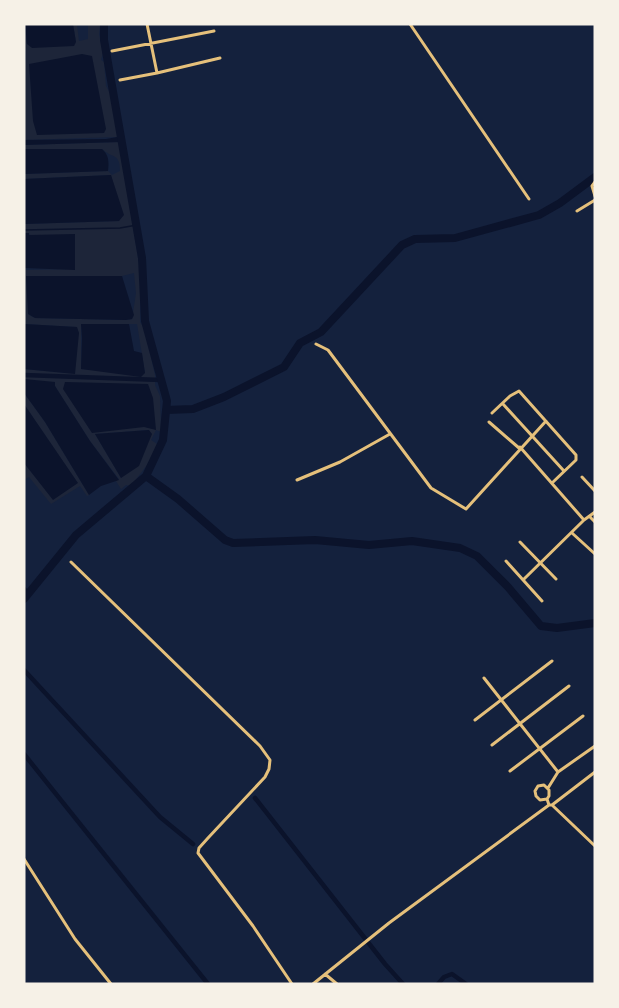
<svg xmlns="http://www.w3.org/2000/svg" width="619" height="1008" font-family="Raleway,sans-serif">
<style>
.green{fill:#1d2539;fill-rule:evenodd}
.water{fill:#0b132b}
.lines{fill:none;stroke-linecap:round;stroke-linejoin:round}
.stream{stroke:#0b132b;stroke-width:1.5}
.canal{stroke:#0b132b;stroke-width:4.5}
.river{stroke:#0b132b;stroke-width:8}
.minor{stroke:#e5c07b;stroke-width:3}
</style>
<rect width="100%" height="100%" fill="#14213d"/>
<path class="green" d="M24,24L27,44L76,42L73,24H77L79,41L88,39V24H100L99,34L103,53L101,60L104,62L106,86L114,100C110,113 119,124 117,137L24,140V68L26,59Z
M119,142L140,270V322L144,328L155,375V385L160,396L161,432L156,430L151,440L157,444L150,461L131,486L126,485L121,489L116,481L119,479L90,441L55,386L24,379V369L67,373L79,333L76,327L24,324V264L26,270L75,269L28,233H24V224L119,221L111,175L24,179V174L108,171L112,175L120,171C120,153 113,159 102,149H24V145ZM134,273L136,293L132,319L126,320L35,318L28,314L77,277L122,276ZM81,324H137L145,373L81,369ZM149,430L121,478L95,434Z
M24,393L45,422L89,495L87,496L80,486L51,504L29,477L24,480L26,472L24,463L53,499L77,483L24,404Z"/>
<path class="water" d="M25,24H73L76,42L74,46L32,48L27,44Z
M82,54L92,56L106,129L104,133L37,135L33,121L29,64Z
M118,134L121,145L119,142L24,145V140L106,139L117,137Z
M24,149H102C109,155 109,162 108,171L24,174Z
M111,175L124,215L119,221L24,224V179Z
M24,233H29V235L75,234V270L25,268Z
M26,276H122L134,315L132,319L126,320L35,318L28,314Z
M24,324L77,327L79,333L75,374L24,369Z
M81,324H129L134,351L142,353L145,373L141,377L81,369L82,338Z
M24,379L55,382V386L90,441L119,480L101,486L89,495L45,422L24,393Z
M65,382L148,384L153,398L156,430L144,427L92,433L63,389Z
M24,404L78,483L53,500L24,463Z
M149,430L152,434L139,466L121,478L95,434Z"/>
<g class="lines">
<path class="stream" d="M24,230L120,228L137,225"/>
<path class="canal" d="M24,375L161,380
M24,589L28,594
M24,670L160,817L193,844
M24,754L208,984
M255,798L385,964L403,984
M438,984L444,977L452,974L466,984"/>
<path class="river" d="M166,410L193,409L224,397L284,367L300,343L321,332L402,245L415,239L455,238L539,215L560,203L595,177
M146,476L178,499L225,540L233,543L315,540L369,545L412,541L460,548L477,556L508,587L541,626L557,628L595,623
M24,599L76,535L146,476L163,440L167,401L145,321L142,258L104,40V24"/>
<path class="minor" d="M410,24L529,199
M112,51L214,31
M157,73L220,58
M120,80L157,73L147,24
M595,182L592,186L595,196
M577,211L595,200
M316,344L328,350L431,488L466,509L546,421
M503,404L564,471
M492,413L510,396L519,391L576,455V460L552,483
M489,422L519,448
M520,447L584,520L595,512
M582,477L595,491
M297,480L340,462L390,434
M590,517L595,522
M572,533L595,554
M520,542L556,579
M506,561L542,601
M71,562L260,746L270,760L269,769L265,777L208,838L199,848L198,853L253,926L292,984
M523,580L584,520
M484,678L558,772
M475,720L552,661
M492,745L569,686
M510,771L583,716
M548,788L558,772L595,746
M547,799L540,800L536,796L535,791L538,786L544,785L549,790V796L547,799L549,805
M552,805L595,772
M24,859L75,939L111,984
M325,974L337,984
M313,984L389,923L549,805H552L595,846"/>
</g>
<rect width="619" height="1008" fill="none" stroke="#f6f1e7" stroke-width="51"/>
</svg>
